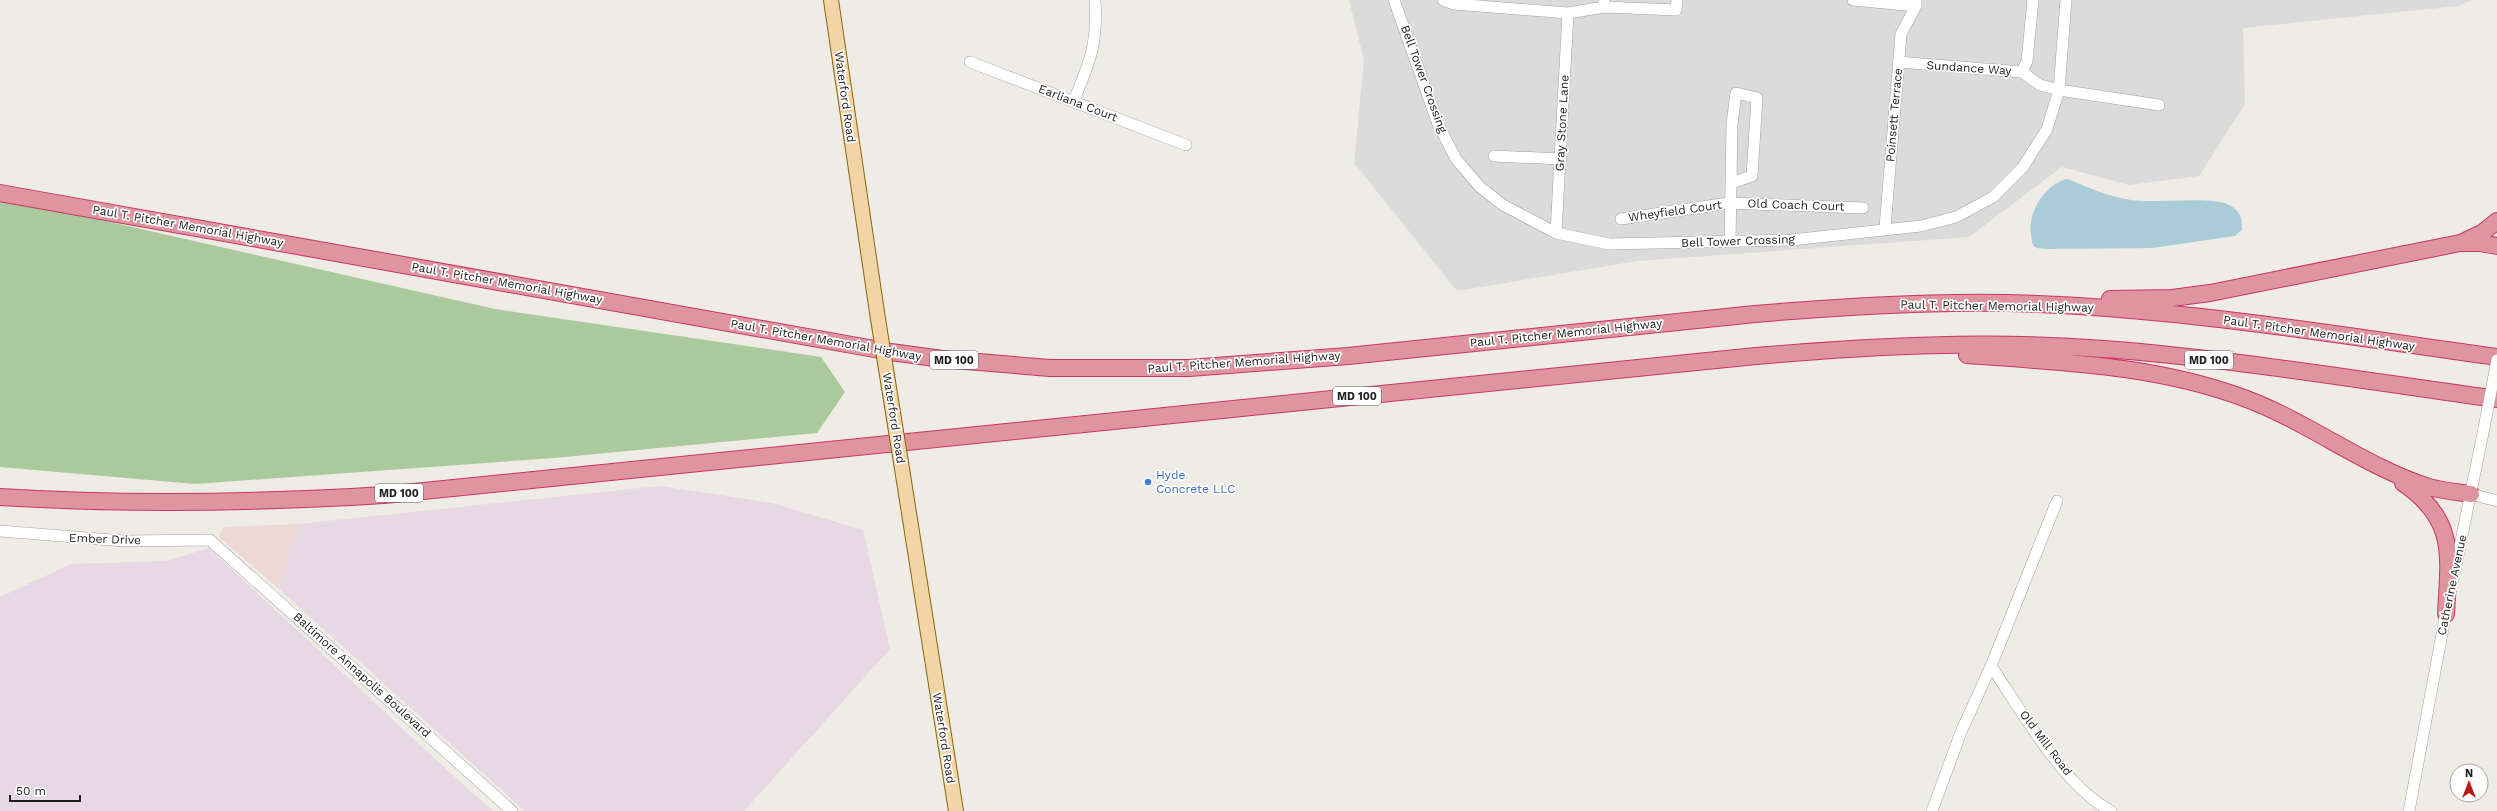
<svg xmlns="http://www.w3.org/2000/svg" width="2497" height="811" font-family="'Work Sans',sans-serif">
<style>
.residential{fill:#dcdbdb}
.commercial{fill:#edd8d6}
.industrial{fill:#e7d8e4}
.forest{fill:#aaca9e}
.water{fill:#aaccd8}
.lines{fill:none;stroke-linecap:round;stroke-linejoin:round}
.minor-casing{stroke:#a2a2a2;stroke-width:12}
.major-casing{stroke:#8a650e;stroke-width:16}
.highway-casing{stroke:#ca3564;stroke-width:18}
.minor{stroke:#fff;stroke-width:11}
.major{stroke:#f3d4a6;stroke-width:14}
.highway{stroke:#de95a0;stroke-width:16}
.minor-bridge-casing{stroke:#a2a2a2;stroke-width:12;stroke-linecap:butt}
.major-bridge-casing{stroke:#8a650e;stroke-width:16;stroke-linecap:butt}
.minor-bridge{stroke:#fff;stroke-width:11}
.major-bridge{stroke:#f3d4a6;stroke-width:14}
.shop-dot{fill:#3f7fe0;stroke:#fff;stroke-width:1.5}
.labels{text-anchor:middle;stroke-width:3.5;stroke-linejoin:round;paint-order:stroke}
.shield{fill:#fff;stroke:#626262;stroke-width:1}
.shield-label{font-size:11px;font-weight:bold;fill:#1e1e1e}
.street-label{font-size:12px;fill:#1e1e1e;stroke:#fff}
.shop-label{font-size:12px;fill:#366cbe;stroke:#fff;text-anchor:start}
</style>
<rect width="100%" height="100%" fill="#eeece5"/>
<path class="residential" d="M1349,0H2472L2458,6L2243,28L2245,104L2199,176L2129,185L2062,167L1969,237L1637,261L1457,291L1354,163L1364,60Z"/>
<path class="commercial" d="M299,524L278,588L219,537L223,527Z"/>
<path class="industrial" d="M660,486L772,503L863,530L890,649L744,811H525L278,588L299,524Z
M209,548L437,761L493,811H0V597L71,564L166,561Z"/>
<path class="forest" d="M0,197L495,309L821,357L845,392L817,433L554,458L195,484L0,467Z"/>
<path class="water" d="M2067,179C2088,187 2108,197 2131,200C2155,204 2213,195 2231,206C2241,212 2242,220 2242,230L2235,236L2152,248L2050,249C2046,249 2039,249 2035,247C2031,244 2032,239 2031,235C2027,213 2045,184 2067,179Z"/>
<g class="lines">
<g class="minor-casing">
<path id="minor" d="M1394,0L1438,124L1456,159L1480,187L1503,205L1556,233L1609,244L1791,240L1921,226L1956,217L1993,197L2023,167L2047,129L2059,90L2066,0
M1443,0L1454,4L1568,13L1604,7
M1853,0L1916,6V1
M1604,1V7L1676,10L1677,0
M970,62L1186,145
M1898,62L2022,72L2040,85L2059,90L2159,105
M2022,72L2027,61L2033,0
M1736,93L1757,98L1752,176L1731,183L1732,124Z
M1074,100C1090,62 1098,42 1095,0
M1494,156L1561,159
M1621,219L1729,203L1863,208
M1885,228L1901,34L1916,6
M1556,233L1568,13
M1730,242L1731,183
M2471,494L2497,501
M0,531L124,541L210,540L512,811
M2453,580L2484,428
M1991,666C2022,711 2063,786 2111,811
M1932,811L1961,732L1991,666L2057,501
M2409,811L2447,607"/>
</g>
<g class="major-casing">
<path id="major" d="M831,0L878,319
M903,475L956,811"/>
</g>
<g class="highway-casing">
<path id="highway" d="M0,193L891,352L942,359L1050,368H1189L1348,356L1755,314C1872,304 1989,298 2107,308C2237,318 2367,339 2497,357
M2463,242L2482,233L2497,221
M2110,299L2172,298L2210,293L2460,243H2480L2497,246
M1967,355C2061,362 2155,365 2244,398C2307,421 2367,468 2429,487C2443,491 2457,492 2471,494
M2403,483C2457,520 2449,556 2446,614
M0,497C129,505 255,503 384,495L1756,356C1872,346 1988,340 2104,349C2235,359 2366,381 2497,399"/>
</g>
<use href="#minor" class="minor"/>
<use href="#major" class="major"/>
<use href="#highway" class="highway"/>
<g class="minor-bridge-casing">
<path id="minor-bridge" d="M2484,428L2497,360"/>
</g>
<g class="major-bridge-casing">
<path id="major-bridge" d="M878,319L903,475"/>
</g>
<use href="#minor-bridge" class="minor-bridge"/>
<use href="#major-bridge" class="major-bridge"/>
</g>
<circle class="shop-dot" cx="1148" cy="482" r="4"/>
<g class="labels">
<g class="shield">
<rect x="930" y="351" width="48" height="18" rx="3"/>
<rect x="2185" y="351" width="48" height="18" rx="3"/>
<rect x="1333" y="387" width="48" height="18" rx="3"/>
<rect x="375" y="484" width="48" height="18" rx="3"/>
</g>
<g class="shield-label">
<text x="954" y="364">MD 100</text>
<text x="2209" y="364">MD 100</text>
<text x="1357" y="400">MD 100</text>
<text x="399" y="497">MD 100</text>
</g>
<g class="street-label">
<text transform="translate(1969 68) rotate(4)" y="4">Sundance Way</text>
<text transform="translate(1424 79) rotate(70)" y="4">Bell Tower Crossing</text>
<text transform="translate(845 97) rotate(82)" y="4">Waterford Road</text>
<text transform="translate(1078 103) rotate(21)" y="4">Earliana Court</text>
<text transform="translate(1894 115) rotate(-85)" y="4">Poinsett Terrace</text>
<text transform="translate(1562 123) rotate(-87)" y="4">Gray Stone Lane</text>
<text transform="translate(1796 205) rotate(2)" y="4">Old Coach Court</text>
<text transform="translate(1675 211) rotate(-8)" y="4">Wheyfield Court</text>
<text transform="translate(188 226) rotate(10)" y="4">Paul T. Pitcher Memorial Highway</text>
<text transform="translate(1738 241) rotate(-2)" y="4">Bell Tower Crossing</text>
<text transform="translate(507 283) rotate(10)" y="4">Paul T. Pitcher Memorial Highway</text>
<text transform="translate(1997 306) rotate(1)" y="4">Paul T. Pitcher Memorial Highway</text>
<text transform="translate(1566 333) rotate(-6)" y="4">Paul T. Pitcher Memorial Highway</text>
<text transform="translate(2319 333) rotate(8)" y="4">Paul T. Pitcher Memorial Highway</text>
<text transform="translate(826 340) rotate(10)" y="4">Paul T. Pitcher Memorial Highway</text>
<text transform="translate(1244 362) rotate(-4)" y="4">Paul T. Pitcher Memorial Highway</text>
<text transform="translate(894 418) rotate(81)" y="4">Waterford Road</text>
<text transform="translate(105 539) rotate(2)" y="4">Ember Drive</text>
<text transform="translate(2452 585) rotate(-78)" y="4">Catherine Avenue</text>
<text transform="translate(362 675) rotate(42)" y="4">Baltimore Annapolis Boulevard</text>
<text transform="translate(944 738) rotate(81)" y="4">Waterford Road</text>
<text transform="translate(2046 743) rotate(53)" y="4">Old Mill Road</text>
</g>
<g class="shop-label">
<text x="1156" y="479">Hyde<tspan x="1156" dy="14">Concrete LLC</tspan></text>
</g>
</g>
<g transform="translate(2469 783)"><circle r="19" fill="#ffffff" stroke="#a5a5a5"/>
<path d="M0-3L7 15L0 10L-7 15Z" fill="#b91813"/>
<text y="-6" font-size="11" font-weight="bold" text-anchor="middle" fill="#1e1e1e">N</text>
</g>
<path d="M10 795v6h70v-6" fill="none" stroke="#1e1e1e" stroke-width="2"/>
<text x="16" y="795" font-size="12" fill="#1e1e1e" stroke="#ffffff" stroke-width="3" paint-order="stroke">50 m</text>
</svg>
